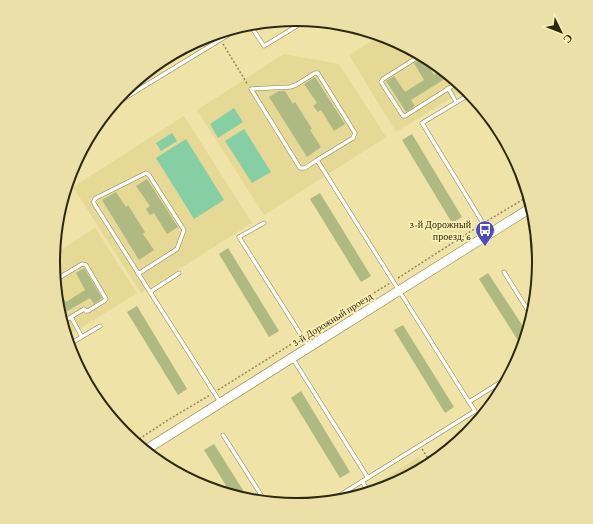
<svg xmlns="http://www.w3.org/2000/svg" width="593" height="524" font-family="'Crimson Pro',serif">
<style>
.built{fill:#e6d895}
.green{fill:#86cfa5}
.building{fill:#aeba82}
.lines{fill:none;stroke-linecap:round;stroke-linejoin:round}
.lane-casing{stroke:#8b8048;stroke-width:4.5}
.secondary-casing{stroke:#8b8048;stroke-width:10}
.path{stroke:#91895e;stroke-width:1.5;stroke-dasharray:2 2;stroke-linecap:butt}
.lane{stroke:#fff;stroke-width:3.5}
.secondary{stroke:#fff;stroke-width:9}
.labels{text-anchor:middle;stroke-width:3.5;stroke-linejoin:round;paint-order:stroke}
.poi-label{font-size:10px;fill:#2d2811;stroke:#fcf0b4;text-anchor:end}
.street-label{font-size:10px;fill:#2d2811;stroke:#fcf0b4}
.rim{fill:none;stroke:#2d2811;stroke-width:2}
</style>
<rect width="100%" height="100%" fill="#efe3a7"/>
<path class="built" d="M380,36L390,38L466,89L396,132L349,55Z
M284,54L339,64L386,137L264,215L197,110Z
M184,116L252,223L141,293L73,187Z
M95,228L137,293L68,336L54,262L55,254Z
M418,457L423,464L389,487L364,492Z"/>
<path class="green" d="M234,108L243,122L218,138L210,124Z
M244,129L271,172L252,183L225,141Z
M172,133L177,141L161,151L156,143Z
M186,139L224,200L194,219L156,158Z"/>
<path class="building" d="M421,59L425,61L434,75L440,71L448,77L411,100L415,106L406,112L386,81L394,76L405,92L424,80L414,63Z
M315,77L345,124L334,131L321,110L318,112L313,106L317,103L304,84Z
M279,91H285L293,104L295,102L312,129L310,130L321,147L307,157L269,97Z
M412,134L462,217L452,223L402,140Z
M147,179L178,227L167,234L154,213L150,215L147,211L146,209L150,206L136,186Z
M116,192L126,207L128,205L138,221L145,232L143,234L154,250L139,260L102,200Z
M320,193L371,276L361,282L310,199Z
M228,248L279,331L269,337L219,254Z
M84,268L102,298L94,304L90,298L64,313L60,293L66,302L85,290L76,273Z
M488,273L526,331L522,347L479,279Z
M137,306L187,389L178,395L127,312Z
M403,325L454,407L445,413L394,330Z
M301,391L350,472L340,478L291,398Z
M214,444L246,495L230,492L204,450Z"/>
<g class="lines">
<g class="lane-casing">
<path id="lane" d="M252,28L264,46L305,21
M418,57L383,79L381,82L403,116H405L457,83
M448,88L456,102
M467,96L422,123L489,233
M115,104L233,32
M317,160L305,168H300L251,89L290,87L296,85L315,73H318L319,75L355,133L353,138L317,160L469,402
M264,223L239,237L308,346
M504,272L529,312
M179,273L150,292L220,402
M138,274L177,249L184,230L149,175L146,173L96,198C93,201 93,202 95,205L150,292
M57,279L82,264L86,265L106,299L104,301L88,311H86L84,309L66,320V324
M71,317L82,337
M70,344L100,326
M293,359L368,478
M223,435L263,498
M362,481L368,491
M337,497L475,411L469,402L504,380"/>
</g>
<g class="secondary-casing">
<path id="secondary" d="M147,449L529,209"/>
</g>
<path class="path" d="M223,44L248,85
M487,221L527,197
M398,278L479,226
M306,335L390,283
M218,390L298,340
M136,441L168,420L210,395
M422,449L429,460"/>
<use href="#lane" class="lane"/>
<use href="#secondary" class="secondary"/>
</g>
<defs>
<g id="bus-pin" transform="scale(1)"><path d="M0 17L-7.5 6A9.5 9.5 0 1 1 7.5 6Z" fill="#4d4bc2" stroke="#fcf0b4"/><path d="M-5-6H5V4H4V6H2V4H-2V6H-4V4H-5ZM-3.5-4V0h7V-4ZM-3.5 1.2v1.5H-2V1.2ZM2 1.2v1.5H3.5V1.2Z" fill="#fff"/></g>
</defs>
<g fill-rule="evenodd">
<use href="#bus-pin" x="485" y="230"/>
</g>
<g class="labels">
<g class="poi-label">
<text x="471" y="228">3-й Дорожный<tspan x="471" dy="12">проезд, 6</tspan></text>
</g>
<g class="street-label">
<text transform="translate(332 319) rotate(-32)" y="4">3-й Дорожный проезд</text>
</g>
</g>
<path d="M0 0H593V524H0ZM60 262a236 236 0 1 1 472 0a236 236 0 1 1-472 0Z" fill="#ebe0a7" fill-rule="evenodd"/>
<path class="rim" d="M60 262a236 236 0 1 1 472 0a236 236 0 1 1-472 0Z"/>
<g transform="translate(561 32) rotate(133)" stroke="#fcf0b4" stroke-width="3" paint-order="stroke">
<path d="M0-3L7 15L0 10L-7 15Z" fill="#2d2811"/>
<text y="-6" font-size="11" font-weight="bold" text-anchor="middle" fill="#2d2811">С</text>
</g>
</svg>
